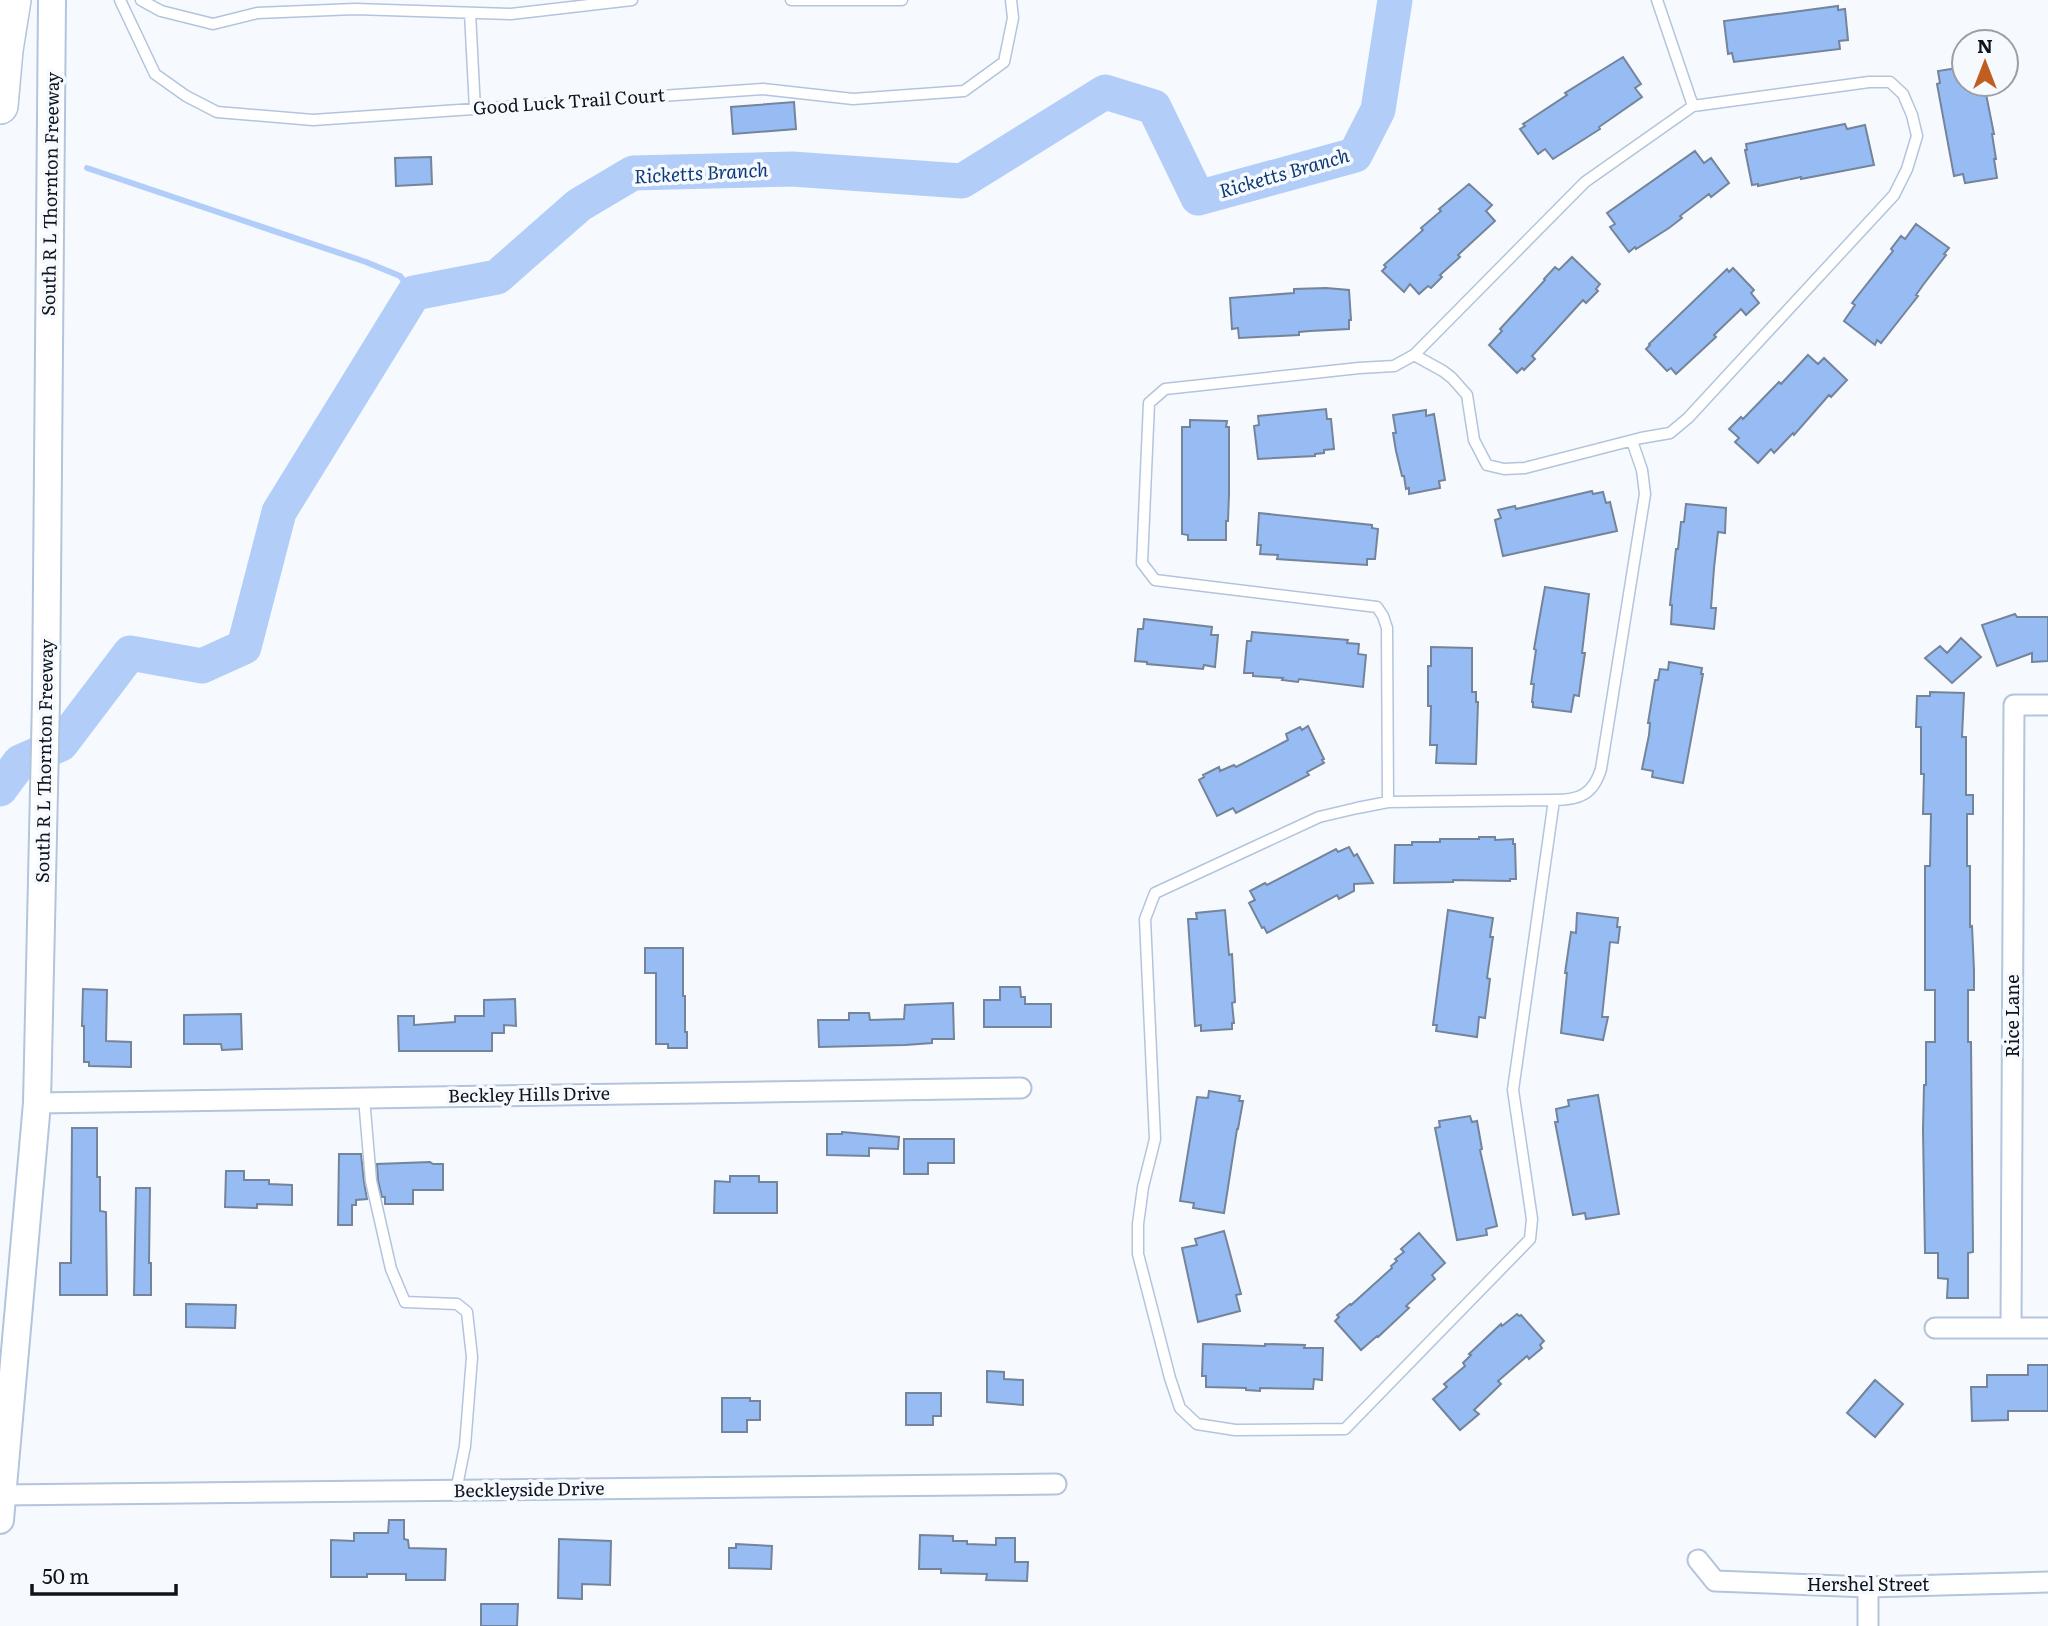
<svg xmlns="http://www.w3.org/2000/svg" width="2048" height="1626" font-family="Literata,serif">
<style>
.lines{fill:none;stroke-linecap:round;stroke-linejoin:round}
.stream{stroke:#b2cef8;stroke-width:6}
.river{stroke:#b2cef8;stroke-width:35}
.building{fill:#97bcf3;stroke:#74849b;stroke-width:2}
.service-casing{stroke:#b3c4dd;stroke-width:13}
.minor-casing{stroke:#b3c4dd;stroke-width:23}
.secondary-casing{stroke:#b3c4dd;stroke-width:30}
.motorway-casing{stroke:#b3c4dd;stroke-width:38}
.service{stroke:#fff;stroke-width:10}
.minor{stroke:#fff;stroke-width:19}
.secondary{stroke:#fff;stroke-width:26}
.motorway{stroke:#fff;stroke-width:35}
.labels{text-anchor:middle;stroke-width:7;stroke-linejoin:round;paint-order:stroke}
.street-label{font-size:18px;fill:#0f141d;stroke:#f6faff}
.water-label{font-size:19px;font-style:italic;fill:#0f3a76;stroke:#f6faff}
</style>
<rect width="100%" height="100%" fill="#f6faff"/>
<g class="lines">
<path class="stream" d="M87,168L366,262L400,276L414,293"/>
<path class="river" d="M0,789L20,762L61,744L130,653L202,666L244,647L279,512L414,293L497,277L579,205L633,173L792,169L962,181L1105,92L1154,107L1198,198L1355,155L1378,110L1395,0"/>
</g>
<path class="building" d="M1838,6V10L1845,9L1848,40L1839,41L1840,49L1734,62L1732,53L1728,54L1724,21Z
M1623,57L1641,84L1635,88L1642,97L1599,127L1600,129L1553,159L1545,149L1538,154L1520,129L1525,126L1523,124L1567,95L1565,93Z
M1964,67V84H1984L1994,134H1992L1996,159H1994L1997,178L1965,183L1963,174L1954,176L1937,84L1940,83L1938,71Z
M794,102L796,129L733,134L731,107Z
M1845,124L1847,129L1865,125L1874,165L1801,179V177L1758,186V184L1752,185L1745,150H1747L1746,144Z
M1695,151L1704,163L1711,158L1729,183L1711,197L1709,194L1680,216L1682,218L1669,228L1636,249L1635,247L1629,252L1610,227L1615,224L1607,213Z
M431,157L432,184L396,186L395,158Z
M1469,184L1492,205L1486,211L1495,221L1458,255L1460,257L1440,275L1442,277L1431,288L1428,286L1419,294L1410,284L1404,292L1382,271L1386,267L1384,265L1423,230L1421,228L1441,211L1439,209Z
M1916,224L1949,248L1944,254L1946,255L1923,285L1916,295L1918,296L1907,310L1881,343L1877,340L1875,345L1844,321L1855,305L1852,303L1893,251L1891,249L1901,236L1905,239Z
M1572,257L1600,284L1596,289L1598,291L1586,303L1583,300L1532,356L1535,359L1524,370L1522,368L1517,373L1489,345L1502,331L1500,329L1545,280L1544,279L1555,267L1559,270Z
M1733,268L1754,290L1751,293L1759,303L1746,315L1741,309L1714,335L1716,337L1676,374L1671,368L1667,371L1646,349L1650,345L1649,344L1727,269L1729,272Z
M1326,288L1349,290L1351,320H1349V329L1310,331L1299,332V335L1239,338L1238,328L1232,329L1230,298L1294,293V289Z
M1808,355L1818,364L1824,358L1847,380L1831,397L1829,395L1794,435L1793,433L1774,453L1771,449L1758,463L1735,442L1739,438L1729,429L1741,417L1743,419L1779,382L1781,384Z
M1326,409L1327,419H1331L1334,449L1324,450V453L1315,454V456L1258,459L1254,426L1259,425L1258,416Z
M1426,410V416L1434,414L1445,480L1439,481L1440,488L1409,494V488L1406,489L1404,476H1402L1396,451L1393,433H1396L1393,415Z
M1190,420L1227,421L1226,427H1229V494L1228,521H1226V540H1188V535L1182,534V427H1190Z
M1592,491L1593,494L1603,492L1606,503L1610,502L1617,531L1503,556L1495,520L1501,518L1498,510L1515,506L1516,509Z
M1686,504L1726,508L1725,533L1718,532L1714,568L1711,608H1716L1714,629L1671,624L1672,605H1670L1676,549H1678L1681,522H1684Z
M1259,513L1372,525V528L1378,529L1375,559H1367V565L1277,559L1278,555L1260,554L1261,545H1257Z
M1545,587L1589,594L1582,653H1585L1581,680L1579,696L1574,695L1571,712L1533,707V702H1532L1534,684H1531L1536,650L1534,649Z
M2015,614L2017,617H2048V661L2032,662V653L1997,666L1982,625Z
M1144,619L1212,627L1211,635H1218L1215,667L1204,665L1203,669L1147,664V662L1135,661L1138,629H1143Z
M1252,632L1348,640L1347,643L1359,644L1358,654L1366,655L1363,687L1299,679L1298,682L1282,680L1283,678L1253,676V673H1244L1247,641H1251Z
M1961,638L1981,657L1952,683L1925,658L1940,646L1947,653Z
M1431,647L1472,648V692H1476V702H1478L1476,764L1436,763L1437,745H1430L1431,706H1428V666H1431Z
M1669,662L1702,668L1701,674H1703L1683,783L1652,777L1653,771L1642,769L1649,735L1650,723H1648L1655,680H1658L1660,669L1668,670Z
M1930,692L1964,693L1962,737H1966V795H1973V814H1967V866H1970V927L1972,926L1974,970V990H1968V1042H1971L1973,1252L1968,1253V1298H1947L1948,1279L1938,1278V1253H1925L1923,1130L1924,1085H1926V1042H1935V990H1925V866H1930L1931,814H1923L1924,774H1921V727H1916L1917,696H1930Z
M1308,726L1324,759L1322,760L1324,763L1307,772L1309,775L1236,813L1233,808L1217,816L1199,780L1204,777L1203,775L1219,767L1220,771L1234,765L1236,767L1288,740L1286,734L1300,727L1302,730Z
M1479,837H1495V840L1513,839V844H1515L1516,879H1510V881L1453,880V882L1394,883L1395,845H1412V842H1440V839H1479Z
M1349,847L1354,856L1357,854L1373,883L1354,884V891L1339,899L1337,895L1267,933L1264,927L1262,928L1249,903L1255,900L1250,891L1265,883L1267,885L1336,849L1338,852Z
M1225,910L1229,955L1232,954L1235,1002L1232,1003L1234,1023H1232V1029L1201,1031V1025L1195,1026L1188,919H1197L1196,913Z
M1448,910L1493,918L1490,937H1493L1487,978L1490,979L1485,1018L1479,1017L1477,1037L1436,1031L1437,1025H1433Z
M1577,913L1618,918L1617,927H1620L1618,943L1610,942L1602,1017H1608L1603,1040L1561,1033L1567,973H1565L1571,932L1576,933Z
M645,948H683V996H685V1032H687V1048H668V1044H656V973H645Z
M1000,987H1020L1021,997H1025V1004H1051V1027H984V1000H1000Z
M83,989L107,990L106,1041L131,1042V1067L89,1066V1062H84V1026H82Z
M515,999L516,1026L504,1025V1033H492V1051H399L398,1016H414V1025L455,1022V1016H484V1000Z
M953,1003L954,1039H932V1043L905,1045L819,1047L818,1020H849V1013H869L870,1020L904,1019L905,1005Z
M241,1014L242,1049L222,1050L221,1044H184V1015Z
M1209,1091L1240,1096L1239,1101H1243L1238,1129H1237L1224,1213L1193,1208L1194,1203L1180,1201L1197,1097L1208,1098Z
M1598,1095L1619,1214L1586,1219L1585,1213L1573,1215L1555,1122H1558L1556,1109L1569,1106L1568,1100Z
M1470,1116L1472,1122L1477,1121L1482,1149L1480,1150L1497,1226L1486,1229L1487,1235L1457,1240L1435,1128L1440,1127L1439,1121Z
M72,1128H97V1177H100V1211L106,1212L107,1295H60V1263H71Z
M842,1132L899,1137L898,1149L869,1148V1156L827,1155V1134H842Z
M904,1139H954V1163H928V1174H904Z
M339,1154H361L364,1182L367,1199L356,1200V1205H352V1225H338Z
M430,1162L433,1164H443V1190H413V1204H385V1197H382L378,1180L377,1164Z
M226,1171H244V1180H269V1184L292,1185V1205L257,1204V1208L225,1207Z
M730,1176H759V1182H777V1213H714L715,1181L730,1182Z
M136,1188H150L149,1263H151V1295H134Z
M1224,1231L1241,1294L1236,1295L1240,1311L1198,1322L1182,1248L1197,1245L1195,1239Z
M1419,1233L1445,1263L1432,1275L1435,1279L1406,1306L1409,1308L1378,1337L1377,1336L1361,1350L1335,1321L1339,1317L1337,1315L1350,1304L1351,1305L1392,1268L1391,1266L1397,1261L1395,1259L1404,1252L1401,1249Z
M186,1304L236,1305L235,1328L186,1327Z
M1517,1314L1519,1316L1521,1315L1544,1341L1540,1345L1542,1348L1529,1359L1527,1356L1498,1381L1501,1384L1474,1410L1479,1414L1460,1430L1433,1399L1447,1387L1444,1384L1465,1366L1463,1363L1471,1355L1469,1354L1501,1324L1502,1326Z
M1203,1344L1265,1346V1344L1305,1345L1304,1348H1323L1322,1380L1314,1379L1313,1389L1260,1388V1391L1246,1390V1388L1206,1387V1376H1202Z
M2028,1365H2048V1411H2008V1420L1972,1421L1971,1387H1987V1375H2028Z
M987,1371L1004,1372V1379L1023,1380V1405L987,1402Z
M1875,1380L1903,1404L1875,1437L1847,1413Z
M906,1393H941V1416H933V1425H906Z
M722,1398H750V1401H760V1420H747V1432H722Z
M389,1520H404V1539L408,1540L409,1548L446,1549L445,1580H406V1574H367V1577H331V1540L354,1541V1533H388Z
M920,1535L953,1536V1541H967V1544L996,1545V1538H1015V1562H1028L1027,1581L986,1580L987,1574L941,1573V1569H919Z
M559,1539L611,1541L610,1585L582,1584V1599L558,1598Z
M736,1544L772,1546L771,1569L729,1568V1548H736Z
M481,1604H518L517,1626H481Z"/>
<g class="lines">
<g class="service-casing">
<path id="service" d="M120,0L155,74L186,96L217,112L313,120L763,89L853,99L964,91L1004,62L1013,18L1011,0
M141,0L161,11L213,24L257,13L355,9L511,14L632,0
M791,0H902
M1657,0L1693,106
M470,13L475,109
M1554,800L1513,1090L1532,1219L1530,1239L1345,1429L1235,1430L1197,1424L1180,1408L1170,1378L1138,1254V1224L1143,1187L1155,1139L1145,919L1155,893L1319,817L1357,808L1388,802L1554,800C1579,800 1593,795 1601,769L1645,494L1642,470L1632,441
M1388,802L1387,628L1383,616L1377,607L1155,580L1142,563L1149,403L1165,389L1359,368L1394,366L1414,355L1585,182L1693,106L1869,82H1890L1903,94L1912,115L1917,136L1907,169L1894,195L1688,418L1670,433L1641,438L1525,468L1504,469L1487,465L1474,440L1467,395L1452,378L1443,371L1414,355
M364,1098L371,1181L391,1269L405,1302L457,1304L467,1312L472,1357L465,1446L456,1491"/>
</g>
<g class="minor-casing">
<path id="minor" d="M37,1103L1021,1088
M1935,1328H2048
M2011,1328L2014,705H2048
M1,1495L1056,1484
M1698,1560L1715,1581L1868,1587L2048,1582
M1868,1587V1626"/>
</g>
<g class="secondary-casing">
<path id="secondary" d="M0,1520L37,1103L46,700L52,0"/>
</g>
<g class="motorway-casing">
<path id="motorway" d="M0,106L5,50L13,0"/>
</g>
<use href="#service" class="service"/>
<use href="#minor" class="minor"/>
<use href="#secondary" class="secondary"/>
<use href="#motorway" class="motorway"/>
</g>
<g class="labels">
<g class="street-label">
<text transform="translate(569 102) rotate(-4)" y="6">Good Luck Trail Court</text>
<text transform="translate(51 194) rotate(-89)" y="6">South R L Thornton Freeway</text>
<text transform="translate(45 761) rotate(-89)" y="6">South R L Thornton Freeway</text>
<text transform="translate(2013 1016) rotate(-90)" y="6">Rice Lane</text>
<text transform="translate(529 1095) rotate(-1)" y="6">Beckley Hills Drive</text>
<text transform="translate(529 1490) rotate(-1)" y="6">Beckleyside Drive</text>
<text x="1868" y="1591">Hershel Street</text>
</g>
<g class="water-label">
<text transform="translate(701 173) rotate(-3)" y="7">Ricketts Branch</text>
<text transform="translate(1284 173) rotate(-16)" y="7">Ricketts Branch</text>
</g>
</g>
<g transform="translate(1985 63)"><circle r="33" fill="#f6faff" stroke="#9a9ea5" stroke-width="2"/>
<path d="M0-5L12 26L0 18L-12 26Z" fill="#c05e21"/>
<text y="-10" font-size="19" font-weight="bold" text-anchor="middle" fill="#0f141d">N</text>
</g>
<path d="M32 1584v10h144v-10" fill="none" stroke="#0f141d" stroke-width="3.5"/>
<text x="42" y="1584" font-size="21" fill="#0f141d" stroke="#f6faff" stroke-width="5" paint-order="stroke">50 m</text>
</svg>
